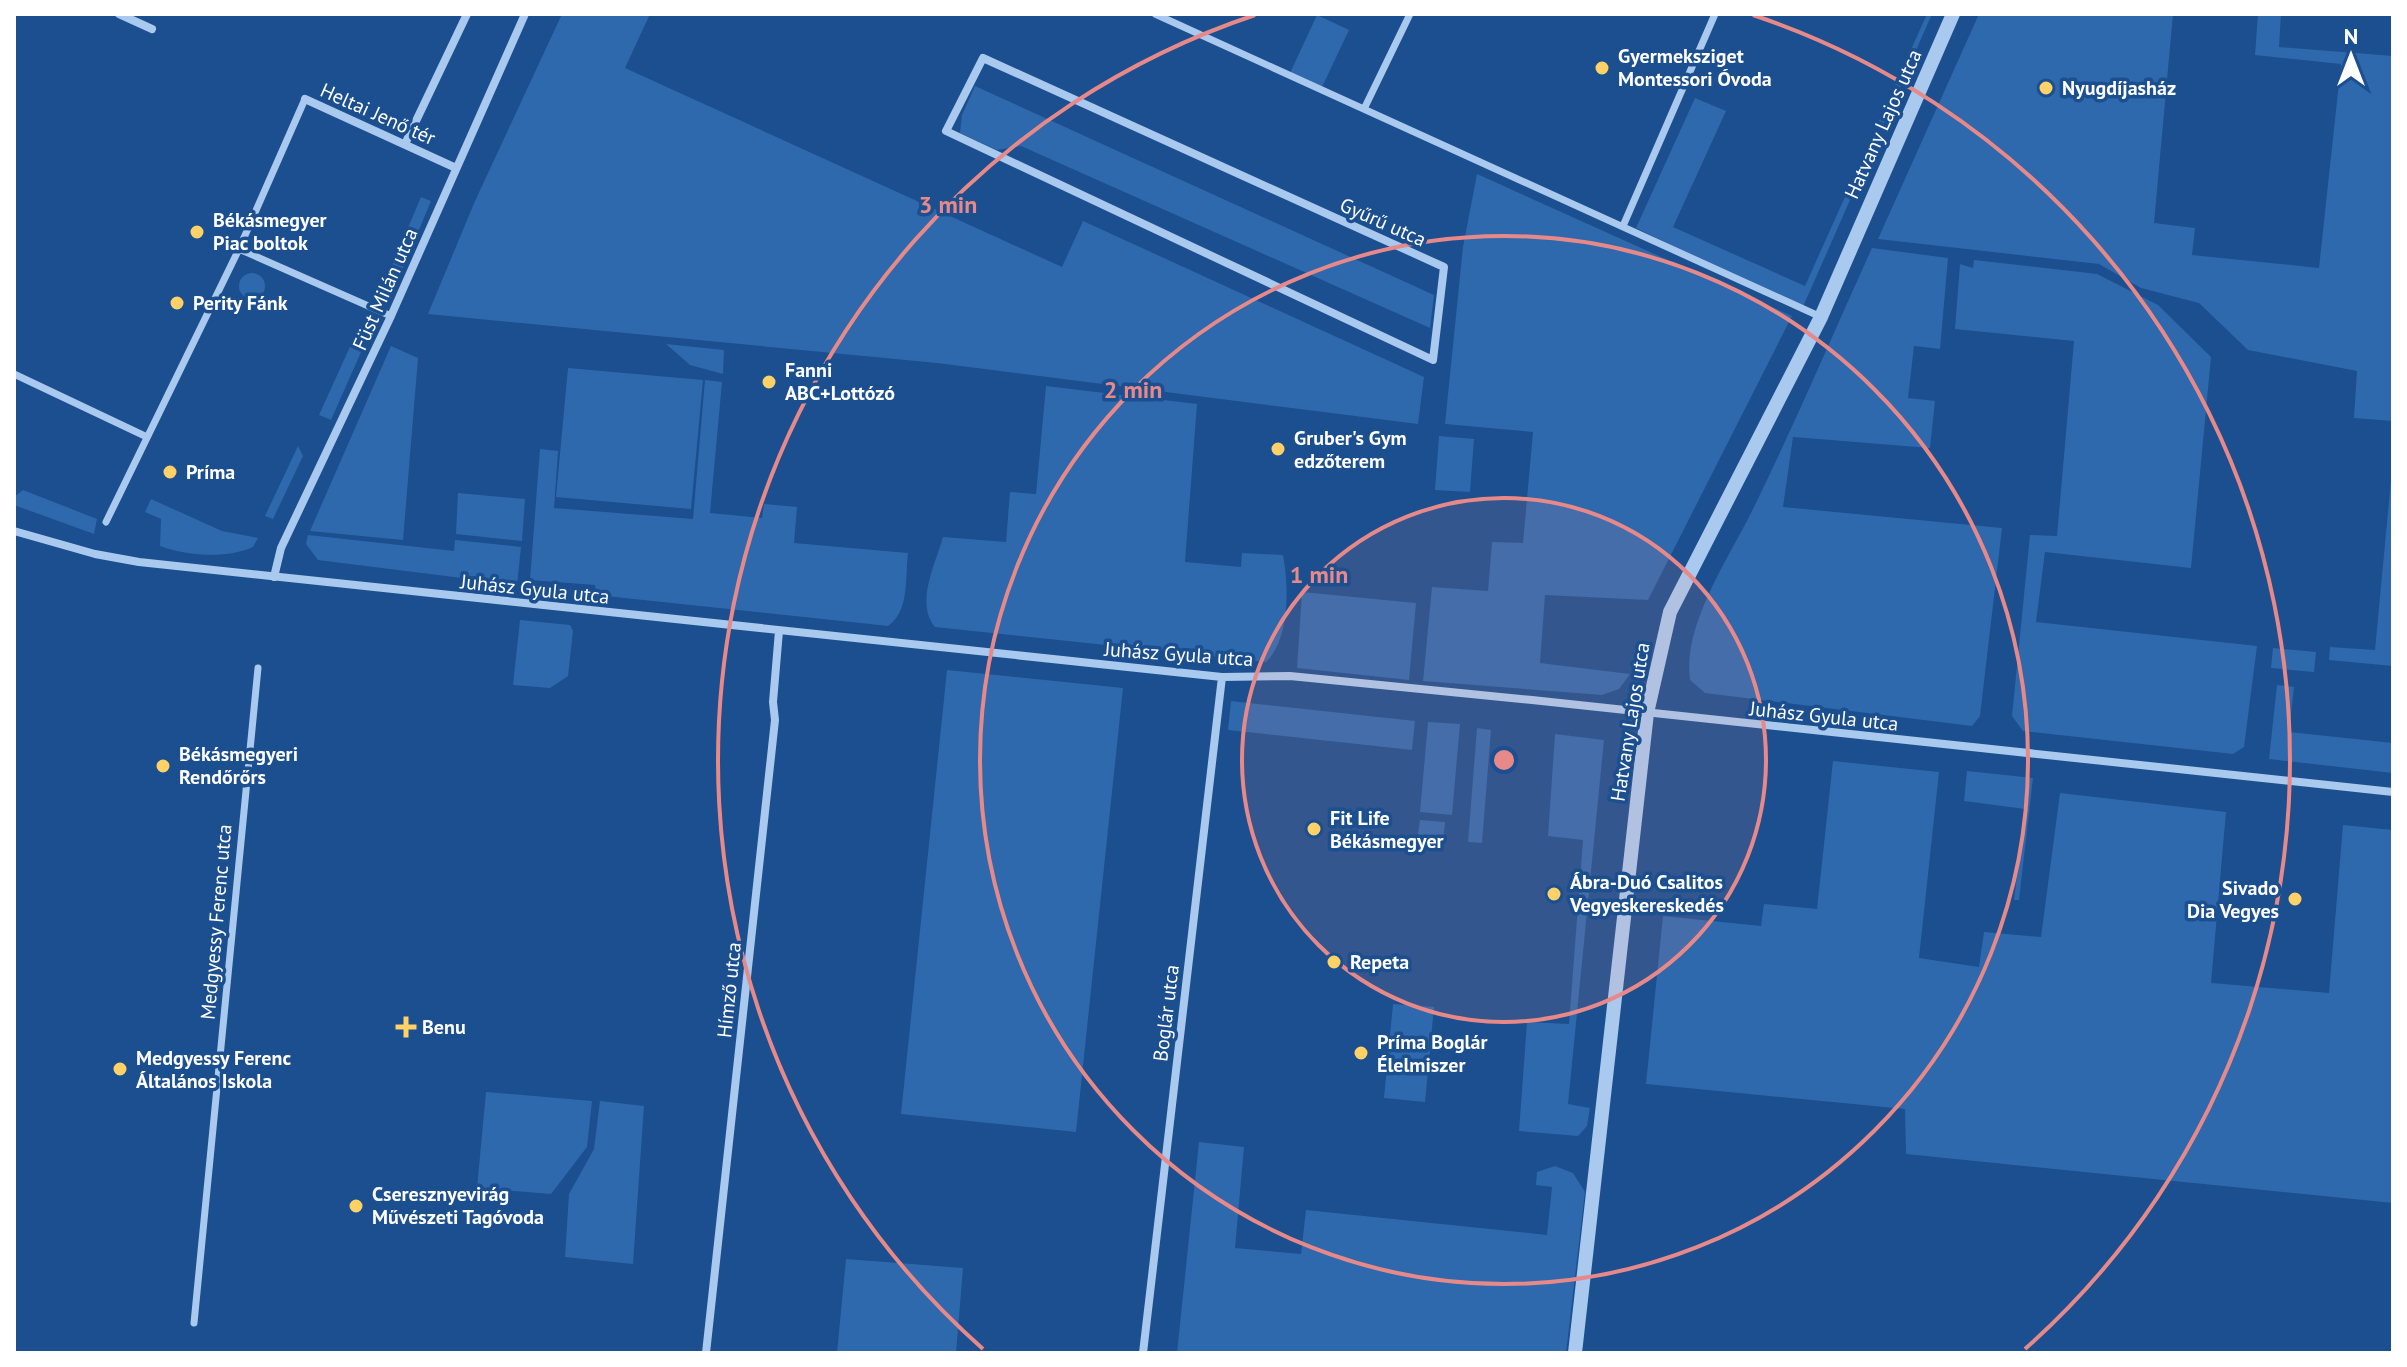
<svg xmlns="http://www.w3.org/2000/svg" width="2407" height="1367" font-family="'PT Sans',sans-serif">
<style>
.green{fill:#2e69ad}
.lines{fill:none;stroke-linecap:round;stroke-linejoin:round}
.pedestrian{stroke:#a9c9ee;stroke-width:7}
.minor{stroke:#a9c9ee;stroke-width:8}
.tertiary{stroke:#a9c9ee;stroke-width:14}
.ring{fill:none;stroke:#e88989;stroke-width:4}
.poi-dot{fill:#ffd166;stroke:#1b4f8f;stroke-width:3}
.labels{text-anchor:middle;stroke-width:7;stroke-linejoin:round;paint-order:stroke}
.poi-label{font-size:20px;font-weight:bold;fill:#fff;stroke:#1b4f8f;text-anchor:start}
.street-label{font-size:20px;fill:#fff;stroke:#1b4f8f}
.centre{fill:#e88989;stroke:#1b4f8f;stroke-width:4}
.ring-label{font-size:24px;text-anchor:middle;font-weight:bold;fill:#e88989;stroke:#1b4f8f;stroke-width:7;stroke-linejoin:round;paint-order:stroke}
</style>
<rect width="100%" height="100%" fill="#1b4f8f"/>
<path class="green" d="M562,14H650L625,68L1062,267L1083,221L1424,377L1418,424L937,363L428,314L475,201Z
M1927,14H1932L1802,309L1636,228L1695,98L1726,111L1673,227L1805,286Z
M1979,14H2173L2154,223L2195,228L2192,255L2319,268L2341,64L2255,55L2258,14H2281L2279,47L2393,56V421L2354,418L2357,371L2248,350L2199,303L2141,288L2099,264L1878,239Z
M1317,15L1349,30L1322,87L1290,73Z
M975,86L1434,295L1430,328L1021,146L997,150L960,133L962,115Z
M1477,174L1792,316L1648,600L1545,595L1540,663L1630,674L1619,689L1602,695L1423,681L1432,587L1488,591L1492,542L1523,543L1533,432L1445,424L1463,247Z
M421,197L431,201L398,280L388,275Z
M1872,248L1948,258L1940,349L1914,346L1908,398L1935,401L1930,448L1793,437L1783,507L2002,528L1980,716L1972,726L1705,693L1690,680C1682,624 1731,555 1755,505C1796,421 1833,334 1872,248Z
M1974,260L2097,274L2158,305L2211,357L2191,568L2045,552L2036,622L2257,646L2244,747L2233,754L2023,731L2012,716L2030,535L2057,536L2074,341L1955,329L1960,264L1973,268Z
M239 286a13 13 0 1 1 26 0a13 13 0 1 1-26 0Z
M358,329L369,334L331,420L319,415Z
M666,344L724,350L723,374L690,365Z
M391,346L418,358L403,540L310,531Z
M568,368L703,380L691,509L556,497Z
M705,380L722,382L710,513L762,518L764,504L797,507L794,543L908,553C905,577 910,611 888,626L596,595L595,585L530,580L540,449L558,451L554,508L693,519Z
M1046,386L1197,404L1185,562L1241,567L1242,553L1283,555C1289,586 1290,639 1266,662L935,627C915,603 935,565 943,537L1006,542L1010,492L1036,494Z
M1439,436L1474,439L1470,492L1435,490Z
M298,446L303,456L273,519L265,516Z
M2393,459V666L2329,660L2330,647L2375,650Z
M23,490L97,519L94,534L14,505V497Z
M458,493L525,499L522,541L456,534Z
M151,499L222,531L258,538L253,547C227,559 188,556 160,546L161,519L145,512Z
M308,535L454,551L455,540L521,547L517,585L318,560L306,544Z
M1302,592L1416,603L1409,680L1297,668Z
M520,620L570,625L573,631L568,676L550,688L513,685Z
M2273,648L2316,652L2314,672L2271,668Z
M947,670L1123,688L1076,1132L901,1114Z
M2277,685L2294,687L2289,732L2393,743V773L2269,759Z
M1231,701L1415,721L1412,750L1228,730Z
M1428,722L1460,724L1452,815L1420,812Z
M1477,728L1491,730L1482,843L1468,842Z
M1555,734L1604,740L1568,1104L1590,1108L1587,1126L1578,1136L1519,1131L1527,1022L1569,1024L1583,840L1548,836Z
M1833,761L1939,772L1919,958L1979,967L1984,932L2041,937L2060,793L2226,812L2211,983L2329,993L2343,825L2393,830V1203L1906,1154L1905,1109L1646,1084L1663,916L1761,926L1764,904L1817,909Z
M1967,771L2033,778L2019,900H2014L2025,809L1964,801Z
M1420,820L1445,822L1443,844L1417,841Z
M1393,1004L1434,1007L1425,1102L1384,1098Z
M486,1092L592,1101L587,1147L551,1194L477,1188Z
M600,1101L644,1106L633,1264L565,1257L569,1194L594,1149Z
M1199,1142L1244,1147L1235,1248L1301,1254L1306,1210L1547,1235L1552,1187L1536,1185L1537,1172L1555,1166L1573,1173L1585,1192L1566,1353H1177Z
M846,1259L963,1268L956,1353H837Z"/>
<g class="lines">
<path class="pedestrian" d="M1155,14L1821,317
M1364,109L1410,14
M1623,226L1715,14
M239,249L391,316
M14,374L147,437
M106,522L239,249L305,99
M194,1323L258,668"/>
<path class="minor" d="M119,14L152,29
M983,58L1444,267L1433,360L946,131Z
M305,99L456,168
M405,144L467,14
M14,531L95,554L139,562L1222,677L1290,676L1532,700L2393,792
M274,577L281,548L391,316L525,14
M706,1353L775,720L773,702L779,631
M1143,1353L1222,677"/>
<path class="tertiary" d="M1575,1353L1647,713L1670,612L1821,317L1953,14"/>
</g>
<circle cx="1504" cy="760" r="262" fill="#e88989" fill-opacity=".12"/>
<g class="ring">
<circle cx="1504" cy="760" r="262"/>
<circle cx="1504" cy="760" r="524"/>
<path d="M983 1349A786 786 0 0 1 1255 15M1753 15A786 786 0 0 1 2025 1349"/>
</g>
<g class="poi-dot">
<circle cx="1602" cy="68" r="8"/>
<circle cx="2046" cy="88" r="8"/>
<circle cx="197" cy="232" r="8"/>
<circle cx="177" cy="303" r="8"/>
<circle cx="769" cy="382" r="8"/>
<circle cx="1278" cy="449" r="8"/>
<circle cx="170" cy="472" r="8"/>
<circle cx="163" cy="766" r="8"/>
<circle cx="1314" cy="829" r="8"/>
<circle cx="1554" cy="894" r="8"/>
<circle cx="2295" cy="899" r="8"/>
<circle cx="1334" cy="962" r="8"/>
<path d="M402 1015h8v8h8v8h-8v8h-8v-8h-8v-8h8z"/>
<circle cx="1361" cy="1053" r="8"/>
<circle cx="120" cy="1069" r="8"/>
<circle cx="356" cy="1206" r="8"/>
</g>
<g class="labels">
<g class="poi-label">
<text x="1618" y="63">Gyermeksziget<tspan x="1618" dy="23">Montessori Óvoda</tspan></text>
<text x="2062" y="95">Nyugdíjasház</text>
<text x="213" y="227">Békásmegyer<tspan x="213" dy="23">Piac boltok</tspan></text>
<text x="193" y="310">Perity Fánk</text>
<text x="785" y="377">Fanni<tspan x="785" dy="23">ABC+Lottózó</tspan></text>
<text x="1294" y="445">Gruber's Gym<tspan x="1294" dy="23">edzőterem</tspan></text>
<text x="186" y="479">Príma</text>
<text x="179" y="761">Békásmegyeri<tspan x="179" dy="23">Rendőrőrs</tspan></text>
<text x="1330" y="825">Fit Life<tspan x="1330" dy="23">Békásmegyer</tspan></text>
<text x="1570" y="889">Ábra-Duó Csalitos<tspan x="1570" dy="23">Vegyeskereskedés</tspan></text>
<text x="2279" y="895" text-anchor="end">Sivado<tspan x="2279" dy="23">Dia Vegyes</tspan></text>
<text x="1350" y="969">Repeta</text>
<text x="422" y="1034">Benu</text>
<text x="1377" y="1049">Príma Boglár<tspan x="1377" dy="23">Élelmiszer</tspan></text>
<text x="136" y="1065">Medgyessy Ferenc<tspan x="136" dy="23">Általános Iskola</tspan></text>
<text x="372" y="1201">Cseresznyevirág<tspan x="372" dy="23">Művészeti Tagóvoda</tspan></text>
</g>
<g class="street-label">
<text transform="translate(378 114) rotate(24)" y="7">Heltai Jenő tér</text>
<text transform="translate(1883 124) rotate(-66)" y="7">Hatvany Lajos utca</text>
<text transform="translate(1383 222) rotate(24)" y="7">Gyűrű utca</text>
<text transform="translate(385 289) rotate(-66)" y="7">Füst Milán utca</text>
<text transform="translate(535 589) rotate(6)" y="7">Juhász Gyula utca</text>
<text transform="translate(1179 654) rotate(4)" y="7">Juhász Gyula utca</text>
<text transform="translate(1824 716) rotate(6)" y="7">Juhász Gyula utca</text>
<text transform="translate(1630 722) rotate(-81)" y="7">Hatvany Lajos utca</text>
<text transform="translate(216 922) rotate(-85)" y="7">Medgyessy Ferenc utca</text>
<text transform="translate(729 990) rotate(-84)" y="7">Hímző utca</text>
<text transform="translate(1166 1013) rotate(-83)" y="7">Boglár utca</text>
</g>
</g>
<circle cx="1504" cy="760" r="12" class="centre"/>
<g class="ring-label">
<text x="948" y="213">3 min</text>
<text x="1133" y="398">2 min</text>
<text x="1319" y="583">1 min</text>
</g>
<rect width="2407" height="1367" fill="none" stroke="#ffffff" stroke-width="32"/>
<g transform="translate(2351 56)" stroke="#1b4f8f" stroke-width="6" paint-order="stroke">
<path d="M0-6L14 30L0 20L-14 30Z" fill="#ffffff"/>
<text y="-12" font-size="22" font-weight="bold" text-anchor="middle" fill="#ffffff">N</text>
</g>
</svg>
